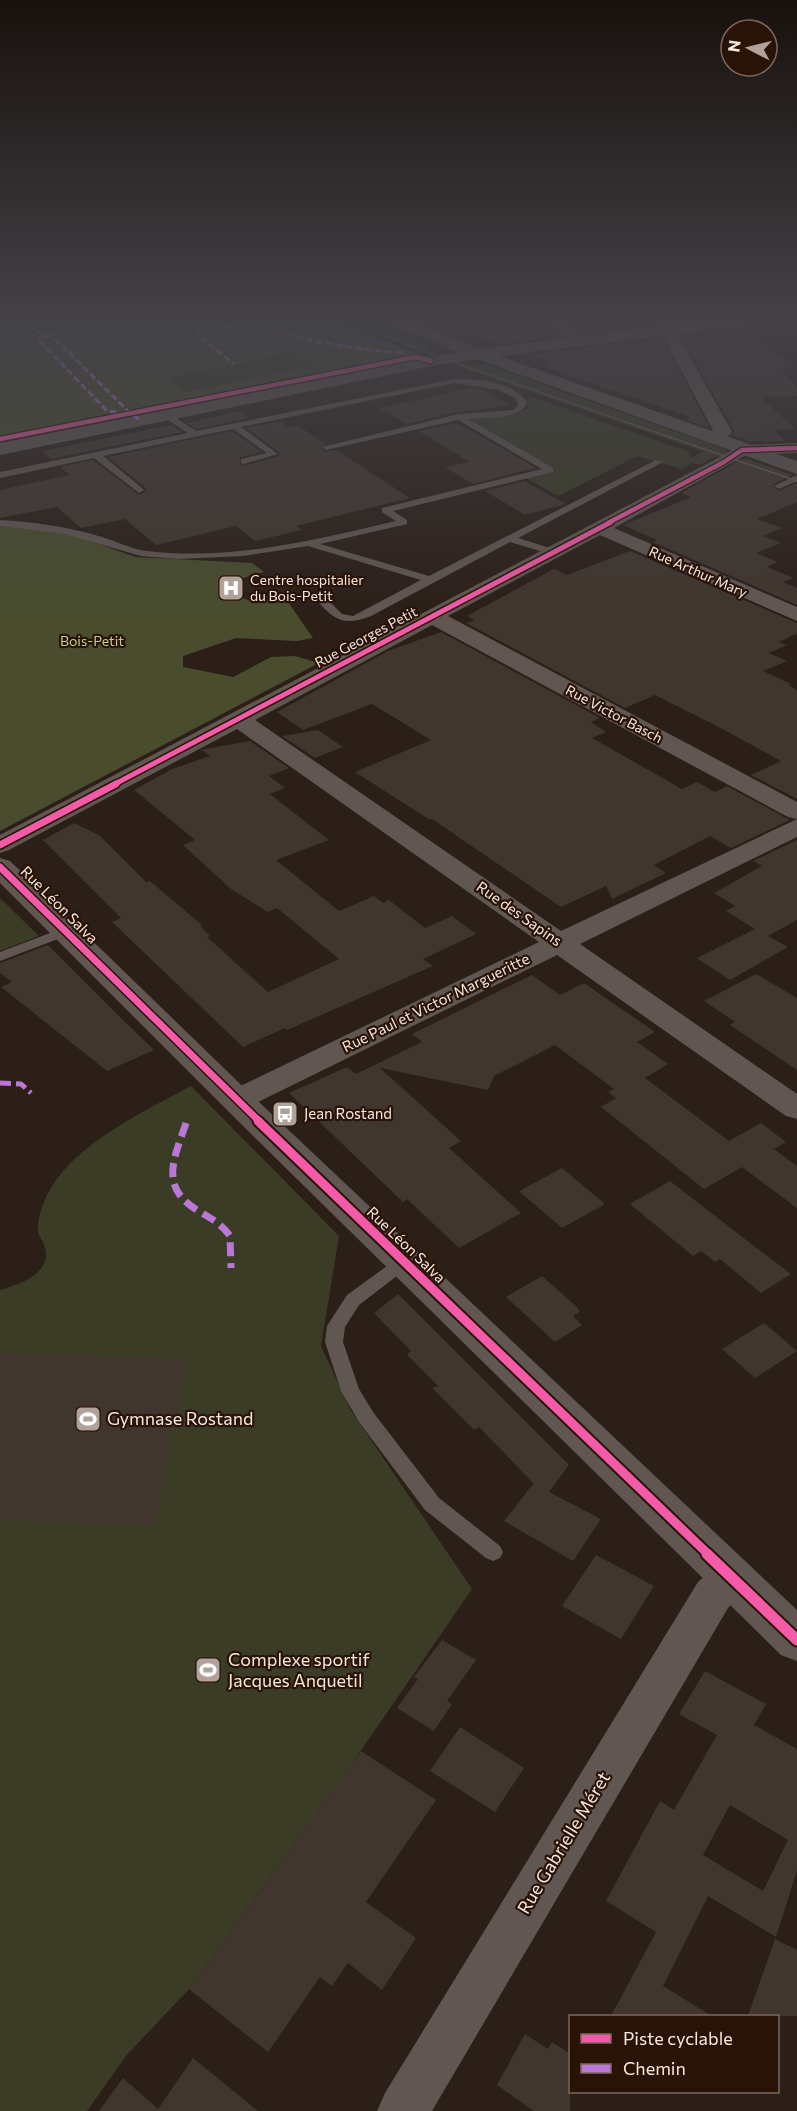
<svg xmlns="http://www.w3.org/2000/svg" width="797" height="2111" font-family="Commissioner,sans-serif">
<style>
.green{fill:#3a3c25}
.forest{fill:#494d2e;fill-rule:evenodd}
.building{fill:#40362e;fill-rule:evenodd}
.lines{fill:none;stroke-linecap:round;stroke-linejoin:round}
.service{fill:#615752;fill-rule:evenodd}
.minor{fill:#615752;fill-rule:evenodd}
.tertiary{fill:#615752;fill-rule:evenodd}
.tram{stroke:#675e58;stroke-width:1.5}
.quiet-far2{stroke:#ba77d6;stroke-width:3;stroke-dasharray:7 3;stroke-linecap:butt}
.quiet-far1{stroke:#ba77d6;stroke-width:5;stroke-dasharray:11 5;stroke-linecap:butt}
.quiet{stroke:#ba77d6;stroke-width:7;stroke-dasharray:14 7;stroke-linecap:butt}
.cycleway-far4-casing{stroke:#291307;stroke-width:7}
.cycleway-far3-casing{stroke:#291307;stroke-width:8}
.cycleway-far2-casing{stroke:#291307;stroke-width:10}
.cycleway-far1-casing{stroke:#291307;stroke-width:13}
.cycleway-casing{stroke:#291307;stroke-width:15}
.cycleway-far4{stroke:#f35aa7;stroke-width:4.5}
.cycleway-far3{stroke:#f35aa7;stroke-width:5}
.cycleway-far2{stroke:#f35aa7;stroke-width:7}
.cycleway-far1{stroke:#f35aa7;stroke-width:9}
.cycleway{stroke:#f35aa7;stroke-width:11}
.labels{text-anchor:middle;stroke-width:4.5;stroke-linejoin:round;paint-order:stroke}
.far-street-label{font-size:14px;fill:#f7e7df;stroke:#291307}
.far-poi-label{font-size:14px;fill:#f7e7df;stroke:#291307;text-anchor:start}
.far-park-label{font-size:14px;fill:#c2cc8f;stroke:#291307}
.street-label{font-size:15px;fill:#f7e7df;stroke:#291307}
.poi-label{font-size:15px;fill:#f7e7df;stroke:#291307;text-anchor:start}
.near-poi-label{font-size:18px;fill:#f7e7df;stroke:#291307;text-anchor:start}
.near-street-label{font-size:18px;fill:#f7e7df;stroke:#291307}
</style>
<rect width="100%" height="100%" fill="#2b1f18"/>
<path class="green" d="M338,319H359L429,347L415,349Z
M290,353L313,366L186,392L165,378Z
M484,364L725,449L728,454L722,458L465,369Z
M529,396L689,452L691,458L686,461L692,463L682,469L637,456L558,496L526,478L554,470L468,420L512,415L528,408Z
M0,898L39,936L0,951Z
M191,1086L339,1236L321,1346L350,1409L472,1589L351,1765L189,1989L126,2056L87,2111H0V1290C18,1285 52,1274 45,1248C44,1242 39,1237 38,1231C37,1218 44,1199 51,1188C77,1143 146,1110 191,1086Z"/>
<path class="forest" d="M0,319H330L417,353L0,436ZM290,353L312,366L187,392L166,378Z
M0,526L71,534L135,557L252,563L264,572L226,583L230,593L248,600L286,599L313,638L297,641L236,638L183,656V667L233,677L271,657L295,656L319,663L0,831Z"/>
<path class="building" d="M438,319H542L561,337L499,344L437,323Z
M563,319H613L627,328L581,334Z
M739,329L797,367L780,370L797,387V396L761,397L795,429L774,430L785,441L751,442L732,436L734,431L681,336Z
M662,338L709,428L685,419L690,417L542,366L552,363L528,355Z
M472,388L481,389L511,405L458,412L407,424L379,408Z
M238,411L249,418L196,429L187,423Z
M280,421L288,427L297,425L326,444L320,447L325,452L336,450L410,498L296,526L302,530L255,541L236,526L156,545L125,519L81,528L57,507L0,518V490L69,475L61,467L93,460L139,495L145,492L146,488L108,457L232,431L262,452L240,457V465L245,466L279,456V452L246,428Z
M457,423L502,448L536,468L473,484L445,467L470,462L419,431Z
M172,425L182,432L51,459L42,451Z
M713,446L726,451L699,465L686,461Z
M745,458L792,475L772,485L778,491L797,483V502L757,519L782,528L763,536L781,543L756,553L778,562L767,567L794,578L783,582L797,588V605L653,542L657,540L623,525L691,497L681,493Z
M524,481L566,504L525,515L485,491Z
M630,551L797,623V633L779,642L787,645L769,653L787,661L763,671L791,684L789,685L797,690V799L751,775L781,761L719,727L655,695L625,708L466,623L474,620L467,616L554,569L567,575Z
M441,632L600,718L591,722L606,732L592,738L682,789L697,782L715,792L727,786L790,820L731,848L710,836L654,865L666,873L612,899L606,886L561,907L432,819L430,820L355,772L431,740L372,704L303,730L277,712L388,651Z
M318,730L343,747L315,758L282,736Z
M250,741L289,768L269,776L285,788L270,794L329,840L276,860L339,911L374,896L383,903L389,900L425,928L452,916L476,934L423,959L433,966L287,1030L285,1028L243,1047L112,922L121,918L43,840L74,823L99,835L146,882L150,881L202,925L200,926L210,936L207,937L268,992L339,959L277,908L268,912L231,889L183,845L195,840L134,790L172,769L210,756L202,750L205,749Z
M797,840V920L768,936L788,947L730,980L697,958L755,929L726,911L735,906L714,893L762,866L753,861Z
M48,945L121,1018L154,1050L107,1071L1,987L12,982L0,973V963Z
M756,974L797,998V1070L730,1025L735,1022L704,1001Z
M532,975L560,995L584,983L655,1032L637,1042L668,1064L645,1078L729,1141L761,1123L786,1142L774,1149L797,1166V1208L742,1167L704,1189L601,1107L616,1098L608,1092L614,1089L555,1045L494,1076L488,1090L380,1068L461,1141L449,1148L521,1213L459,1248L407,1199L403,1202L289,1093L347,1067L356,1074L422,1042L412,1034Z
M562,1168L605,1204L562,1228L519,1191Z
M670,1181L758,1249L791,1274L761,1293L720,1259L715,1262L701,1251L693,1256L630,1204Z
M542,1276L577,1307L580,1312L573,1316L582,1325L555,1342L506,1297Z
M398,1294L569,1465L549,1492L601,1519L573,1561L504,1521L533,1484L535,1485L479,1427L474,1430L432,1388L438,1386L407,1355L411,1351L374,1313Z
M764,1323L797,1351L755,1378L722,1349Z
M0,1353L187,1360L155,1526L0,1520Z
M596,1555L654,1586L621,1639L562,1606Z
M442,1640L476,1660L447,1701L452,1704L434,1731L397,1708L418,1679L414,1677Z
M705,1671L766,1704L754,1725L797,1749V1871L776,1937L708,1896L663,1986L712,2016H611L656,1932L606,1901L660,1801L674,1810L717,1735L679,1714ZM730,1805L788,1840L763,1891L703,1855Z
M460,1727L524,1768L495,1812L430,1771Z
M361,1751L436,1800L366,1902L416,1938L382,1990L348,1963L332,1986L320,1977L268,2052L189,1989Z
M775,1939L797,1950V2016H748Z
M525,2034L548,2049L552,2042L570,2054V2111H534L497,2085Z
M193,2058L258,2111H99L123,2078L158,2109Z"/>
<g class="lines">
<path class="service" d="M455,379C480,379 511,381 527,402C521,421 485,417 468,419L553,468V472L393,511L407,520V524L320,544L429,576L656,460L663,462L518,538L556,550V554H550L510,542L371,616C345,626 334,621 317,600L326,598L342,614L353,616L421,580L308,546L243,556L178,559L141,556L65,534L0,526V520C32,522 64,526 95,535C112,539 129,549 147,551C231,561 315,540 396,521L382,512V508L542,469L458,420L326,450L322,447L459,414L513,410L518,405L515,398L499,390L455,383L241,427L278,454L244,464L241,463V459L267,453L233,429L103,456L142,488L144,490L139,493L94,458L0,478V472L188,433L165,418V414L168,413L196,431Z
M797,475V481L779,489L774,486Z
M66,927L71,928L73,931L71,934L0,961V952Z
M404,1256L410,1258L413,1262L410,1266L359,1305L345,1327L343,1342L359,1389L373,1412L439,1498L500,1546L503,1552L500,1558L493,1561L486,1558L425,1510L359,1422L341,1391L325,1342L327,1326L347,1295L398,1258Z"/>
<path class="minor" d="M544,319H560L586,341L578,346L573,344Z
M651,319H666L675,330L732,432C726,440 714,444 705,442L702,438L713,430L661,332Z
M797,443V453L746,455L614,528L797,607V621L600,535L448,616L797,802V837L580,944L797,1094V1119L786,1116L557,955L248,1107L237,1110L226,1107L222,1100L226,1093L539,942L237,729L9,850L0,853V835L718,458L742,445ZM432,625L788,817L797,819L561,931L255,720Z
M731,1560L745,1565L751,1578L745,1591L728,1608L432,2111H377L385,2093L698,1582L717,1565Z"/>
<path class="tertiary" d="M383,319H405L480,349L722,319H769L767,322L761,324L499,356L797,461V474L477,359L437,365L0,455V443L458,352L385,322Z
M0,858L10,861L260,1103L797,1610V1661L781,1655L236,1119L0,883Z"/>
<path class="tram" d="M341,319L464,366L797,481"/>
<path class="quiet-far2" d="M21,319L45,336H52L130,413L142,421
M166,319L256,330
M196,319L199,336L234,364
M239,319C293,338 348,350 406,353
M0,327L6,319
M45,336L38,339L107,411L117,412"/>
<path class="quiet-far1" d="M0,1083L21,1084L31,1093"/>
<path class="quiet" d="M186,1123C175,1157 158,1186 197,1210C210,1218 221,1223 230,1236L231,1268"/>
<g class="cycleway-far4-casing">
<path id="cycleway-far4" d="M0,439L416,357L431,361
M608,523L724,462L742,450L797,448"/>
</g>
<g class="cycleway-far3-casing">
<path id="cycleway-far3" d="M113,785L611,522"/>
</g>
<g class="cycleway-far2-casing">
<path id="cycleway-far2" d="M0,845L116,784
M0,867L260,1122"/>
</g>
<g class="cycleway-far1-casing">
<path id="cycleway-far1" d="M258,1121L709,1555"/>
</g>
<g class="cycleway-casing">
<path id="cycleway" d="M707,1554L797,1640"/>
</g>
<use href="#cycleway-far4" class="cycleway-far4"/>
<use href="#cycleway-far3" class="cycleway-far3"/>
<use href="#cycleway-far2" class="cycleway-far2"/>
<use href="#cycleway-far1" class="cycleway-far1"/>
<use href="#cycleway" class="cycleway"/>
</g>
<linearGradient id="sky" x2="0" y2="1"><stop stop-color="#18110d"/><stop offset="0.52" stop-color="#444248"/><stop offset="1" stop-color="#444248" stop-opacity="0"/></linearGradient>
<rect width="797" height="614" fill="url(#sky)"/>
<defs>
<g id="hospital-square" transform="scale(1.35)"><rect x="-9" y="-9" width="18" height="18" rx="4" fill="#b0a199" stroke="#291307"/><path d="M-5-5h3v3.5h4V-5h3V5h-3V1.5h-4V5h-3Z" fill="#fff"/></g>
<g id="bus-square" transform="scale(1.35)"><rect x="-9" y="-9" width="18" height="18" rx="4" fill="#b0a199" stroke="#291307"/><path d="M-5-6H5V4H4V6H2V4H-2V6H-4V4H-5ZM-3.5-4V0h7V-4ZM-3.5 1.2v1.5H-2V1.2ZM2 1.2v1.5H3.5V1.2Z" fill="#fff"/></g>
<g id="stadium-square" transform="scale(1.35)"><rect x="-9" y="-9" width="18" height="18" rx="4" fill="#b0a199" stroke="#291307"/><path d="M0-5a6.5 5 0 1 0 0 10a6.5 5 0 1 0 0-10ZM-3.5-1.8h7v3.6h-7Z" fill="#fff"/></g>
</defs>
<g fill-rule="evenodd">
<use href="#hospital-square" x="231" y="588"/>
<use href="#bus-square" x="285" y="1114"/>
<use href="#stadium-square" x="88" y="1419"/>
<use href="#stadium-square" x="208" y="1670"/>
</g>
<g class="labels">
<g class="far-street-label">
<text transform="translate(698 572) rotate(24)" y="5">Rue Arthur Mary</text>
<text transform="translate(366 637) rotate(-28)" y="5">Rue Georges Petit</text>
<text transform="translate(614 714) rotate(28)" y="5">Rue Victor Basch</text>
</g>
<g class="far-poi-label">
<text x="250" y="585">Centre hospitalier<tspan x="250" dy="16">du Bois-Petit</tspan></text>
</g>
<g class="far-park-label">
<text x="92" y="646">Bois-Petit</text>
</g>
<g class="street-label">
<text transform="translate(59 905) rotate(45)" y="5">Rue Léon Salva</text>
<text transform="translate(519 914) rotate(35)" y="5">Rue des Sapins</text>
<text transform="translate(436 1003) rotate(-26)" y="5">Rue Paul et Victor Margueritte</text>
<text transform="translate(406 1245) rotate(44)" y="5">Rue Léon Salva</text>
</g>
<g class="poi-label">
<text x="304" y="1119">Jean Rostand</text>
</g>
<g class="near-poi-label">
<text x="107" y="1425">Gymnase Rostand</text>
<text x="228" y="1666">Complexe sportif<tspan x="228" dy="21">Jacques Anquetil</tspan></text>
</g>
<g class="near-street-label">
<text transform="translate(564 1843) rotate(-59)" y="6">Rue Gabrielle Méret</text>
</g>
</g>
<rect x="569" y="2015" width="210" height="78" fill="#291307" stroke="#7b685d" stroke-width="1.5"/>
<rect x="581" y="2034" width="30" height="9" fill="#f35aa7" stroke="#7b685d" stroke-width="1.5"/>
<text x="623" y="2045" font-size="18" fill="#f7e7df">Piste cyclable</text>
<rect x="581" y="2064" width="30" height="9" fill="#ba77d6" stroke="#7b685d" stroke-width="1.5"/>
<text x="623" y="2075" font-size="18" fill="#f7e7df">Chemin</text>
<g transform="translate(749 48) rotate(277)"><circle r="28" fill="#291307" stroke="#7b685d" stroke-width="1.5"/>
<path d="M0-4.5L10 22L0 15L-10 22Z" fill="#b0a199"/>
<text y="-9" font-size="16" font-weight="bold" text-anchor="middle" fill="#f7e7df">N</text>
</g>
</svg>
